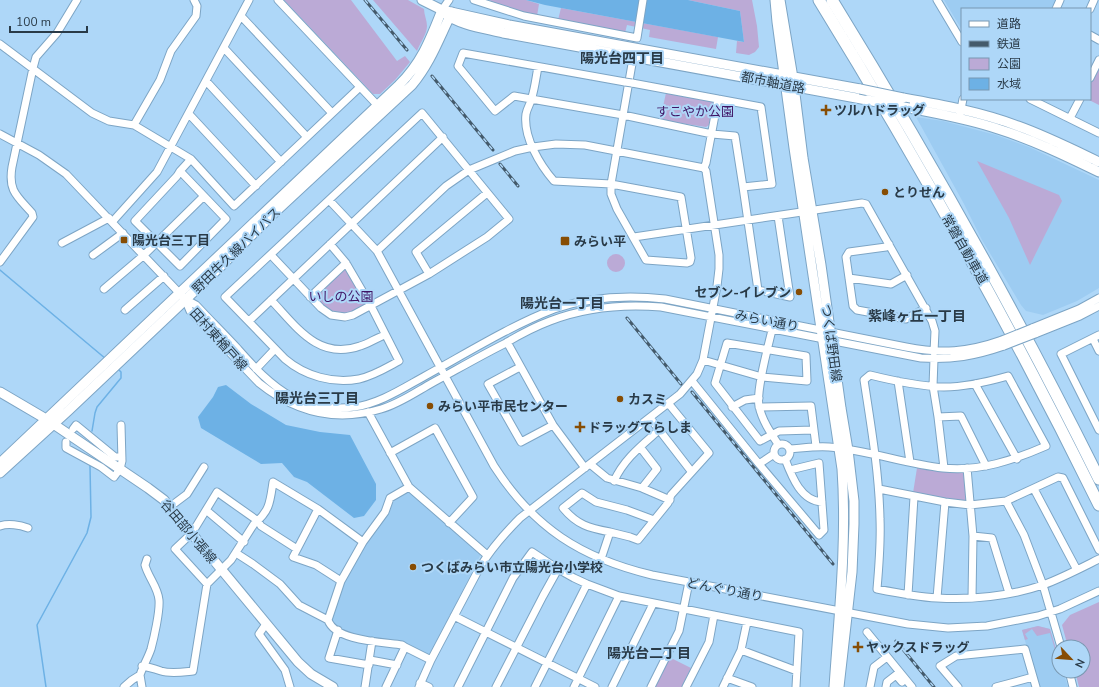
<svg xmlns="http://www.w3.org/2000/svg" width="1099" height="687" font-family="'Nunito Sans','Noto Sans JP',sans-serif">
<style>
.built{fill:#9dccf2}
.green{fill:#bbaad6}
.water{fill:#6db1e5}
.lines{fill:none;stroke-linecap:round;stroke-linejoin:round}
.stream{stroke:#6db1e5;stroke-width:1.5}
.minor-casing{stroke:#7da5c5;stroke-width:9}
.major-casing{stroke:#7da5c5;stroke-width:11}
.highway-casing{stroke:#7da5c5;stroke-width:13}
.minor{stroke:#fff;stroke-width:7}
.major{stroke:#fff;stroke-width:9}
.highway{stroke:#fff;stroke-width:11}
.rail-casing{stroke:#445a6b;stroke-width:3}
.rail{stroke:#aed7f8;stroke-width:1.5;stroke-dasharray:4.5;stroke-linecap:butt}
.minor-bridge-casing{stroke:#7da5c5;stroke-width:9;stroke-linecap:butt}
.major-bridge-casing{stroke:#7da5c5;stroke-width:11;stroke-linecap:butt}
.minor-bridge{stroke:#fff;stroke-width:7}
.major-bridge{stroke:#fff;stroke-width:9}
.poi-dot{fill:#874d04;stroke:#aed7f8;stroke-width:1.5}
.labels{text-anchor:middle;stroke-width:4;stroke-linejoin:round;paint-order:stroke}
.street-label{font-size:13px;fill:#293a47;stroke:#aed7f8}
.poi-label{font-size:13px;font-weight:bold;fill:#293a47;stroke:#aed7f8;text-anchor:start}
.park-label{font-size:13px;fill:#3f1465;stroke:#aed7f8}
.neighbourhood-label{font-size:14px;font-weight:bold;fill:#293a47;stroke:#aed7f8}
</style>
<rect width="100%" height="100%" fill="#aed7f8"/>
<path class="built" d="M944,0H1056L1051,9H962V30Z
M916,117L943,121L996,135L1029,147L1099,180V288L1077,301L1043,315L1026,311L1021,305L982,240L964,204Z
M409,492L445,524L481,554L430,655L403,643L354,637L330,622L345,580L365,544L395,497Z
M1038,626L1050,629L1059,658V671H1063L1068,687H1038L1022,630Z"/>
<path class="green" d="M284,0H351L397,61L405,56L410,62L395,80L380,94H373Z
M373,0H408L424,9C424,15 427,20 427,26C427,34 420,43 417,51Z
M490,0H526L539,4L537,16L494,5Z
M688,0H752L757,26L759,47L755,52L749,55L736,53L737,41L744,42L740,11Z
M561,8L718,37L716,49L649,37L650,30L627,25L625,33L558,20Z
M1099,65V105L1087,99H1090V84Z
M666,93L711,100L713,103L709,125L706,127L660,120Z
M977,161L1059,195L1062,201L1030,265L1009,218Z
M607 263a9 9 0 1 1 18 0a9 9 0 1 1-18 0Z
M343,267L348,268L366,303L364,307C336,317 337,317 315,298V294Z
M917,468L962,471L965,473L967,499L964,502L944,500L913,493Z
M1099,602V687H1079L1075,671H1083V647H1068L1062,625L1070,615Z
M1038,626L1050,629L1058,656H1057L1050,633L1037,636L1032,629L1025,634L1028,639L1025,640L1022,630Z
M669,657L691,668L682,687H655Z"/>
<path class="water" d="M526,0H688L740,11L744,42L545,5Z
M226,385L251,404L286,425L320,432L350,435L376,484V500L364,516L354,518L307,482L294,477L282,463L261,464L201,428L198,417L213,397L218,387Z"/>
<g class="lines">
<path class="stream" d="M0,270L106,359
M92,431L95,413L97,407L121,378V372L118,369
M46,687L37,625L87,533L91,517L90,466"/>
<g class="minor-casing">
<path id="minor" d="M278,0L381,109
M474,0L524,16L637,38L643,0
M937,0L962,42
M1056,9L1060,0
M1090,9L1094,0
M442,10L449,0
M241,16L332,113
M1090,35L1099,40
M0,44L92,113L109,121L134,125L191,159L234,206L360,87
M224,48L307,137
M538,67C536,77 535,87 532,97C531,103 527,108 526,114C523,137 540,165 554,181L611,184L681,197L691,258L690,262L687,263L646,260L617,209L611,194V184L632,64
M1090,78L1099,60
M206,81L281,162
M625,82L463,53L458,66L495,111L514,96L623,115L712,134L735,136L743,187L772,184L761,107L632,83
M1030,99L1099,133
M189,114L256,186
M960,114L963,99
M1070,118L1080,99
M134,125L160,80L171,51L196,16L197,6L194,0
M0,134L39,155L66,174L185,299L196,305C210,320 224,334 238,349C254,367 270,385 292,397C310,406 333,410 354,407C379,404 403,388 425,376C467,353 510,326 554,309C589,297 628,295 665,299L906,347C941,354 968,352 1002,340
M704,168L706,163L718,99
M180,171L177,176L135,221L180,266L226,219L180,171L191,159
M743,187L758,290L790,297L778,216
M329,200L377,251L494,466C534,528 581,558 652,575L908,624L948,628L987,626L1038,616L1060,609L1099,591
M113,221L157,172L249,0
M634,237L862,203L866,204L932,321L935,331L934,352
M62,243L109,218
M889,244L886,247L849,252L846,257L853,306L857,310L906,319L926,308
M377,251L446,186L469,170L515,151L533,147L556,144L585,145L704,168L706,171L719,255V269L717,286L703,360L697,374L680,394L520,518C505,533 491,549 480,567L431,660L419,687
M93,255L123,233
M271,255L321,308L331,315L345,317L353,315L429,274L487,237L509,219L422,113L225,297L285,359C305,376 333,384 359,379C373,376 386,368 399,361L371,306L346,263L330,244
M0,262L33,217L32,213C17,196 8,191 12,167L33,68L36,57L57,33L77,0
M429,274L416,252L487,193
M849,278L891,284L907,275
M104,289L144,255L204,196
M310,297L346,263
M185,299L190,311L259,383C295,412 335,423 381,409C399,404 416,392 432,383C456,370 480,356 504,344C519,335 534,327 550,321C586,307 623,304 661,307L921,358C952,360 975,356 1004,346
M271,300C296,326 318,361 360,346C368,344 376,338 385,335
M125,310L164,276
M249,321L443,137
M1032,328L1079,309L1099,298
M772,330C768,347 756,390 759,406C762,420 770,432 778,444
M1035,334L1080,316L1099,306
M1099,335L1061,354L1099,430
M1093,339L1099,351
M507,342L553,425L585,468
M934,359L933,386L938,417L944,468
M703,360L762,377L807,381L806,356L727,343L715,383L760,441L779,431L813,430
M520,367L488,384L521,442L553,425
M256,369L275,349
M692,381L759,464L819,535L824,530L819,463L790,470
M898,381L910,462
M975,384L1017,459
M732,407L745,400L759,398
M759,407L811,406L816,446
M368,412L409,487L487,555
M938,417L961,416L986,466
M650,418L691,471
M73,429L76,425L115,457H122
M66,442V448L101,467L114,477L120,469L122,461L121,425
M774 452a8 8 0 1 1 16 0a8 8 0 1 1-16 0Z
M640,447L657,469L642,488
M790,449C803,448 816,446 829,447C868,450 905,464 943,468C979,472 1014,460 1046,446L1008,376C987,382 966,387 944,387C919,386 894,381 870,375L864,380C871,426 879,472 880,519C881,542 879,566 877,589C897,593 917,597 937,598C972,600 1010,596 1043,585C1062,578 1081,568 1099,559
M390,453L435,428L473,497L449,523
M785,459C792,477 801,501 822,502
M590,464L607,478L642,488L670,500
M759,464L774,454
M967,468L973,536L972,598
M614,481C624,459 641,446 659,430
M879,489L945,502L970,505L1006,501L1058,477L1063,478L1099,550
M1034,489L1077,570
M1006,501L1024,535L1043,585L1061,647
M171,506L187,494L204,467
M318,509L293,557L316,565L341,581
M206,510L244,542
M0,526C8,523 20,525 28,528
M610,532C589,528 577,525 563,508L582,493L596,502L627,510L654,520
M973,536L992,538L1009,593
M297,549L261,526L258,521L217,492L192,533L175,549L207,584L231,560L254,524C270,511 270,502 273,482L318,509L363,542
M236,553L253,564L280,584L299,605L328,620
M601,559L610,532L630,537L638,540L668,503L671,495L709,453L668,403
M908,595L914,497
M937,598L945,502
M454,616L595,687
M266,624L259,634L285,670L290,687
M338,630L329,658L369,665
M867,632L912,687
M405,647L402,645C382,642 335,641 328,620L341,581L363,542L385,512L390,498L409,487
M741,650L797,671
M370,660L397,665
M142,666C149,667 155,669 161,671C171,674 183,672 193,671L207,584
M1069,671L1073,687
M140,675L142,687
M727,678L752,687
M420,683L429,687
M124,687L132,680L140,675C143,666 148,658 151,649C154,638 160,611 159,600C158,587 148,577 145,565L147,559
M365,687L372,641
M386,687L405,647L431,660
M458,687L513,578L532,552L558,569L574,578L587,584L619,596L799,632L796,687
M496,687L543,596L558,569
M535,687L587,584
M574,687L619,596
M612,687L653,604
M651,687L679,631L689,582
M686,687L709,642L714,615
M723,687L741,650L747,622
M870,687L874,667L887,657
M886,687L887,682L896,675L902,682
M958,687L940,666L956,656L1025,649L1036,687
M996,687L1033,677"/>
</g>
<g class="major-casing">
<path id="major" d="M422,0L442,10L509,25L860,89
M775,0L777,22L794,148L842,469C847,542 839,614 834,687
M780,0L793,78L803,158L821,265L841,408L848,450L854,501V524L852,572L839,687
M446,14C458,25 488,29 503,33L867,100
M903,98C942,105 981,112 1018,126C1046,136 1072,149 1099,162
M909,108C939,114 969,119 998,129C1033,140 1066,156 1099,172
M0,392L46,419L148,488L164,500L298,662L311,674L333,687
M0,463L399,85C422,62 430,40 442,10
M0,473L68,411L218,269L271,216L412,85C431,62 439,38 452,12"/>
</g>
<g class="highway-casing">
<path id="highway" d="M819,0C920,164 1014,332 1099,505
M832,0C928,156 1018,315 1099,479"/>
</g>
<use href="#minor" class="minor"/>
<use href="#major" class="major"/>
<use href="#highway" class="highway"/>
<g class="rail-casing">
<path id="rail" d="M365,0L407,50
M432,76L493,150
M500,164L518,186
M627,318L681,384
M692,392L833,564
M896,641L934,687"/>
</g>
<use href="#rail" class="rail"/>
<g class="minor-bridge-casing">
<path id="minor-bridge" d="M625,82L632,83
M1002,340L1032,328
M1004,346L1035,334"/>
</g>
<g class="major-bridge-casing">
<path id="major-bridge" d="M860,89L903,98
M867,100L909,108"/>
</g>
<use href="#minor-bridge" class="minor-bridge"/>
<use href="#major-bridge" class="major-bridge"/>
</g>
<g class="poi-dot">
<path d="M824 104h4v4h4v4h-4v4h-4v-4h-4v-4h4z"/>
<circle cx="885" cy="192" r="4"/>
<rect x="120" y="236" width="8" height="8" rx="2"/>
<rect x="560" y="236" width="10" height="10" rx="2"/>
<circle cx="799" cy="292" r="4"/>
<circle cx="620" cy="399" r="4"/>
<circle cx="430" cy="406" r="4"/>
<path d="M578 421h4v4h4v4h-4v4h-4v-4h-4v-4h4z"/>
<circle cx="413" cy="567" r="4"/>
<path d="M856 641h4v4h4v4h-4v4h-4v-4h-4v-4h4z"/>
</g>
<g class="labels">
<g class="street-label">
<text transform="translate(773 82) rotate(11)" y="5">都市軸道路</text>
<text transform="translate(965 249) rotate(60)" y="5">常磐自動車道</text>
<text transform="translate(236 250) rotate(-44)" y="5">野田牛久線バイパス</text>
<text transform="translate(767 320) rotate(11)" y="5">みらい通り</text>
<text transform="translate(219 339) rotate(48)" y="5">田村東楢戸線</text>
<text transform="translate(832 343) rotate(82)" y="5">つくば野田線</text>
<text transform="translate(189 531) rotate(50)" y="5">谷田部小張線</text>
<text transform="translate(725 589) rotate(11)" y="5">どんぐり通り</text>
</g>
<g class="poi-label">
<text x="834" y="115">ツルハドラッグ</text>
<text x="893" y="197">とりせん</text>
<text x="132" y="245">陽光台三丁目</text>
<text x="574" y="246">みらい平</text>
<text x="791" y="297" text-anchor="end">セブン-イレブン</text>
<text x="628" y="404">カスミ</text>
<text x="438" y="411">みらい平市民センター</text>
<text x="588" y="432">ドラッグてらしま</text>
<text x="421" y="572">つくばみらい市立陽光台小学校</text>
<text x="866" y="652">ヤックスドラッグ</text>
</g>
<g class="park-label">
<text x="695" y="116">すこやか公園</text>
<text x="341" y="301">いしの公園</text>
</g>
<g class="neighbourhood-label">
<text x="622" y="63">陽光台四丁目</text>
<text x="562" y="308">陽光台一丁目</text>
<text x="917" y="321">紫峰ヶ丘一丁目</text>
<text x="317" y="403">陽光台三丁目</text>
<text x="649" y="658">陽光台二丁目</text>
</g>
</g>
<rect x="961" y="8" width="130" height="92" fill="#aed7f8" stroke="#7998b1"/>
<rect x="969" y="21" width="20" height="6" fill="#ffffff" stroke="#7998b1"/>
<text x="997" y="28" font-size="12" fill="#293a47">道路</text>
<rect x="969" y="41" width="20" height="6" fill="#445a6b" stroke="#7998b1"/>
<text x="997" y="48" font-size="12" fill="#293a47">鉄道</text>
<rect x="969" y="58" width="20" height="12" fill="#bbaad6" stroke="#7998b1"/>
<text x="997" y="68" font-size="12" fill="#293a47">公園</text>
<rect x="969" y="78" width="20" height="12" fill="#6db1e5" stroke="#7998b1"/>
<text x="997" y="88" font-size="12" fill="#293a47">水域</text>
<g transform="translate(1071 659) rotate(116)"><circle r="19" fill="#aed7f8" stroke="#7998b1"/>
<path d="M0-3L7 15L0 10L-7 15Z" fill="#874d04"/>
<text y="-6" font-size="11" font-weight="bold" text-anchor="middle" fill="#293a47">N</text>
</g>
<path d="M10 26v6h77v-6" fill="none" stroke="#293a47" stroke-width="2"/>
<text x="16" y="26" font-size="12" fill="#293a47" stroke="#aed7f8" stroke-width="3" paint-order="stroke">100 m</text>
</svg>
